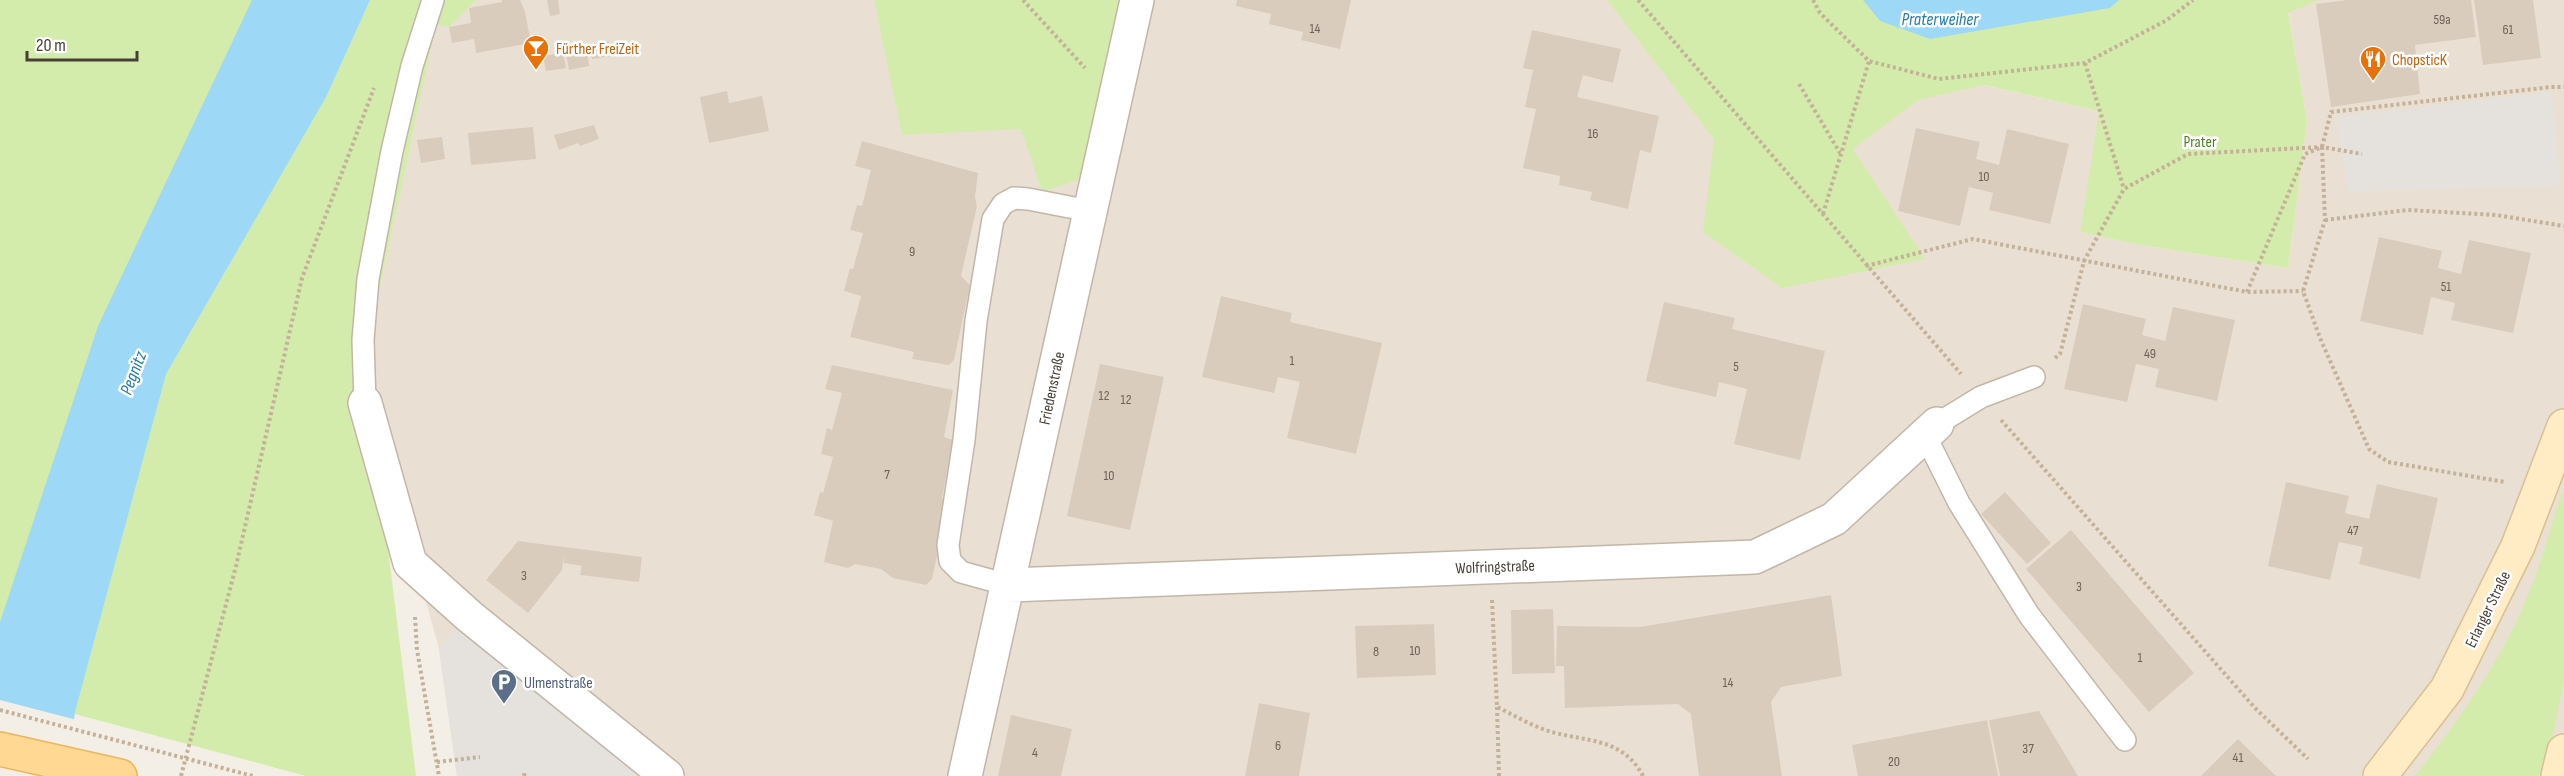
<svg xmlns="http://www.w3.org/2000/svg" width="2564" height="776" font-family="'Sofia Sans Condensed',sans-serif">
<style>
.residential{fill:#e9e0d3}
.green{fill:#d4ecab}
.parking{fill:#e5e2de}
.water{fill:#9dd9f6}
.pier{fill:#f4efe6}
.building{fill:#daccbd}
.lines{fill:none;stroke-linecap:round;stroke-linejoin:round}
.lane-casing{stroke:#c1b6a8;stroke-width:24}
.street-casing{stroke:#c1b6a8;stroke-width:36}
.secondary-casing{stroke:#d8c092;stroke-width:36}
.primary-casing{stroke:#eeb65a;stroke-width:36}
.path{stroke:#c4b198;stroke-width:4;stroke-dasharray:3 3;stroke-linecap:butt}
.lane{stroke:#fff;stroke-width:21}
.street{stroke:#fff;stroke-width:33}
.secondary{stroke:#ffecc5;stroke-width:33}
.primary{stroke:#ffd894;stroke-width:33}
.path-bridge{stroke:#c4b198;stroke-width:4;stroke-dasharray:3 3;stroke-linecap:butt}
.labels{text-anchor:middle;stroke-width:5;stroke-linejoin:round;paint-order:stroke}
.number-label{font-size:14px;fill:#6c6256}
.food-label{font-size:16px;fill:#c56008;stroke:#fff;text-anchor:start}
.park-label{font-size:16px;fill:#4d7f23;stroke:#fff}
.street-label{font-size:16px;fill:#483f34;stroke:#fff}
.service-label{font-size:16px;fill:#4e5e75;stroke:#fff;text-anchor:start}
.water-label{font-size:18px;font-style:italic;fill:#227cac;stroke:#fff}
</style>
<rect width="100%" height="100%" fill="#f4efe6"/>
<path class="residential" d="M477,0H1794L1825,50L2100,111L2080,232L2141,245L2288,268L2307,120L2286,0H2564V776H457L439,649L369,394L378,298L436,24L469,8Z"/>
<path class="green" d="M0,0H477L449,27L436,25L378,298L369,394L416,776H306L0,694Z
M874,0H1143L1098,173L1042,192L1021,129L902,135Z
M1607,0H2318L2288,13L2307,120L2288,268L2141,245L2080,232L2099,111L1984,85L1918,100L1853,149L1925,259L1782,288L1703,232L1714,139Z
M2564,488V681L2554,730L2539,776H2415C2458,721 2501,661 2527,597C2542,562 2551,523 2564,488Z"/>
<path class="parking" d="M2552,92L2560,186L2348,191L2336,117Z
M461,625L650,776H457L439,649Z"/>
<path class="water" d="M252,0H370L326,97L166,374L75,712L67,776H0V622L98,326Z
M1863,0H2119L2110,8L1930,39L1880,21Z"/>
<path class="pier" d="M0,700L77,720L70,776H0Z"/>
<path class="building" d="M502,0H520L525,12L531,43L476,53L474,39L452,43L449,27L471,23L469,8L502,2Z
M547,0H558L560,14L550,16Z
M1237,0H1351L1340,49L1301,40L1303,32L1269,24L1271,14L1236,6Z
M2347,0H2471L2476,37L2415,45L2420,94L2331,107L2316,4Z
M2474,0H2533L2541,58L2483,65Z
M1532,30L1621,49L1613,83L1583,75L1577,97L1659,116L1651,153L1640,150L1628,209L1590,200L1592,192L1559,185L1560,176L1523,168L1536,109L1525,107L1533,70L1523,68Z
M609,41L612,56L592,59L589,44Z
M587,51L589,66L569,70L566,54Z
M563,53L566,68L546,71L543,56Z
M727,91L729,103L762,96L769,131L709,143L700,97Z
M594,125L599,139L580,146L578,143L559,150L554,135Z
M533,127L536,159L471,165L468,133Z
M1916,128L1980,142L1976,159L1999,165L2007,129L2069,144L2050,224L1989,210L1993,193L1969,187L1960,226L1898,211Z
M442,137L445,159L421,163L417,140Z
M862,141L978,173L975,197L977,206L961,276L970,285L954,360L949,365L912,359L914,352L850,337L861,296L844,291L850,268L853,269L863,233L850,230L857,205L862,206L871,170L855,166Z
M2379,237L2442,251L2438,268L2461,274L2469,240L2531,253L2513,333L2451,320L2455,303L2431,297L2423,335L2360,321Z
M1221,296L1292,313L1290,322L1382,343L1356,454L1287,438L1300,382L1278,377L1274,393L1202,377Z
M1664,302L1735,318L1732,329L1825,351L1800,460L1734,444L1747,389L1719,382L1716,397L1646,381Z
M2083,304L2146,319L2142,335L2165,341L2173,307L2235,320L2217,401L2155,387L2159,369L2136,364L2127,402L2064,389Z
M1100,364L1164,377L1130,530L1067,516Z
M832,365L953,390L944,437L953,440L942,498L948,505L932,579L926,585L893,578L881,569L855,564L848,568L824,562L833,521L814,515L820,492L823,493L833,457L821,454L827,428L832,430L842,393L825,389Z
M2286,482L2349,496L2345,513L2369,519L2377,484L2438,498L2420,579L2359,564L2363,547L2339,542L2330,580L2268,566Z
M2005,492L2051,543L2027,564L1981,514Z
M2071,530L2194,673L2149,712L2026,569Z
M518,541L642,557L639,582L580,575L582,566L564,563V556L562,570L528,613L486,580Z
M1831,595L1842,676L1781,687L1771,702L1782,776H1699L1691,714L1678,704L1565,708L1564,666H1556L1557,626L1640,627Z
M1553,609L1555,673L1512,674L1511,610Z
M1434,624L1436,675L1357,678L1355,626Z
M1259,703L1310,713L1299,776H1245Z
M2039,711L2078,776H2000L1989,720Z
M1011,715L1072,729L1061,776H998Z
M1987,720L1998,776H1858L1852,745Z
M2238,739L2276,776H2201Z"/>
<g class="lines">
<g class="lane-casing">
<path id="lane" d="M365,403L363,340L368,279L392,151L412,66L433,0
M1937,424L1981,397L2034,377
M1925,435L1959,503L2029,615L2125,740
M1008,585L961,572L950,561L948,545L964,440L976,321L993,219L1003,204L1014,198L1028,199L1090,211"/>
</g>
<g class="street-casing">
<path id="street" d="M365,403L410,563L469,616L667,776
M1008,585L1755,557L1834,519L1937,424
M965,776L1137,0"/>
</g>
<g class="secondary-casing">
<path id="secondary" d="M2380,776L2447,689L2518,546L2564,426
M2558,776L2564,751"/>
</g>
<g class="primary-casing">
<path id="primary" d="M0,749L120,776"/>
</g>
<path class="path" d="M1023,0L1085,68
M1638,0L1961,374
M1813,0L1820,13L1869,61L1939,79L2085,63L2167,20L2193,0
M2085,63L2124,189
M1799,84L1840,153
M2322,147L2331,112L2551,87H2564
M1823,214L1869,61
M2325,220L2408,210L2496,215L2564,226
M1866,266L1973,239L2247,292L2303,291
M2247,292L2305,154L2322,147L2325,220L2303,291L2320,338L2369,449L2388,462L2505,482
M2055,358L2060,354L2084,261L2124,189L2188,154L2322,147L2362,154
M2001,420L2255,708L2308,759
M1492,600L1497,707C1514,715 1533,727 1552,732C1588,742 1623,738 1643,776
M415,617L417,650L439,776
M1497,707L1499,776
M437,762L480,757
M181,776L236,566L302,278L374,88
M524,776L525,771"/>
<use href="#lane" class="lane"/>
<use href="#street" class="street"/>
<use href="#secondary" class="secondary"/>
<use href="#primary" class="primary"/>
<path class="path-bridge" d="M0,710L253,776"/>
</g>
<defs>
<g id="bar-pin" transform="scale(1.35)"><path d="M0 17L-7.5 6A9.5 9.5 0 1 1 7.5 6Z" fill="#e8710a" stroke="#fff"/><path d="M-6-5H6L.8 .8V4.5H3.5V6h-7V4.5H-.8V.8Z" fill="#fff"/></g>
<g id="restaurant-pin" transform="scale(1.35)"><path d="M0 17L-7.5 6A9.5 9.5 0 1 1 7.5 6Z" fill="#e8710a" stroke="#fff"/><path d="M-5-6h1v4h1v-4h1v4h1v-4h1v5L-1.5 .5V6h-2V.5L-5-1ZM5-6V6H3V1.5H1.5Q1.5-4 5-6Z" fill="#fff"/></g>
<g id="parking-pin" transform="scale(1.35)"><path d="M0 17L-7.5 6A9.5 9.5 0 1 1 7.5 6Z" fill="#5c6f8a" stroke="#fff"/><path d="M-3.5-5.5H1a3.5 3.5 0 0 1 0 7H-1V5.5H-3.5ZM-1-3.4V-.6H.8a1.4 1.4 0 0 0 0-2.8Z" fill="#fff"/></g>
</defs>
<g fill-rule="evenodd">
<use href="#bar-pin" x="536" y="48"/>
<use href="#restaurant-pin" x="2373" y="59"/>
<use href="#parking-pin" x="504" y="682"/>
</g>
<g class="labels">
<g class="number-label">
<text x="2442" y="24">59a</text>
<text x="1315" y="33">14</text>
<text x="2508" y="34">61</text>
<text x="1593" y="138">16</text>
<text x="1984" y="181">10</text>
<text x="912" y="256">9</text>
<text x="2446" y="291">51</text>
<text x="2150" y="358">49</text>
<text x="1292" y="365">1</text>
<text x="1736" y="371">5</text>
<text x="1104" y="400">12</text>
<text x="1126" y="404">12</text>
<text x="887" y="479">7</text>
<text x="1109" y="480">10</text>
<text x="2353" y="535">47</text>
<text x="524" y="580">3</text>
<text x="2079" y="591">3</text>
<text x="1415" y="655">10</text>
<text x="1376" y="656">8</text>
<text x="2140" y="662">1</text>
<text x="1728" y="687">14</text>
<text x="1278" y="750">6</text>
<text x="2028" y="753">37</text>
<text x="1035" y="757">4</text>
<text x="2238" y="762">41</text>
<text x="1894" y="766">20</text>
</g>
<g class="food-label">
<text x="556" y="54">Fürther FreiZeit</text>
<text x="2392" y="65">ChopsticK</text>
</g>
<g class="park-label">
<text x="2200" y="147">Prater</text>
</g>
<g class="street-label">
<text transform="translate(1051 388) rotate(-78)" y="6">Friedenstraße</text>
<text transform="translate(1495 566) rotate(-2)" y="6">Wolfringstraße</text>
<text transform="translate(2487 609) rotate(-64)" y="6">Erlanger Straße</text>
</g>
<g class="service-label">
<text x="524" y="688">Ulmenstraße</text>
</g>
<g class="water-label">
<text x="1940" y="25">Praterweiher</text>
<text transform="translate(133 373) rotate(-69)" y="6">Pegnitz</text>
</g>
</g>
<path d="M27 51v9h110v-9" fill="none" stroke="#483f34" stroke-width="3"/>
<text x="36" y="51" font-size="18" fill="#483f34" stroke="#ffffff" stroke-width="4.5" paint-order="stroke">20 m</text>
</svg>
